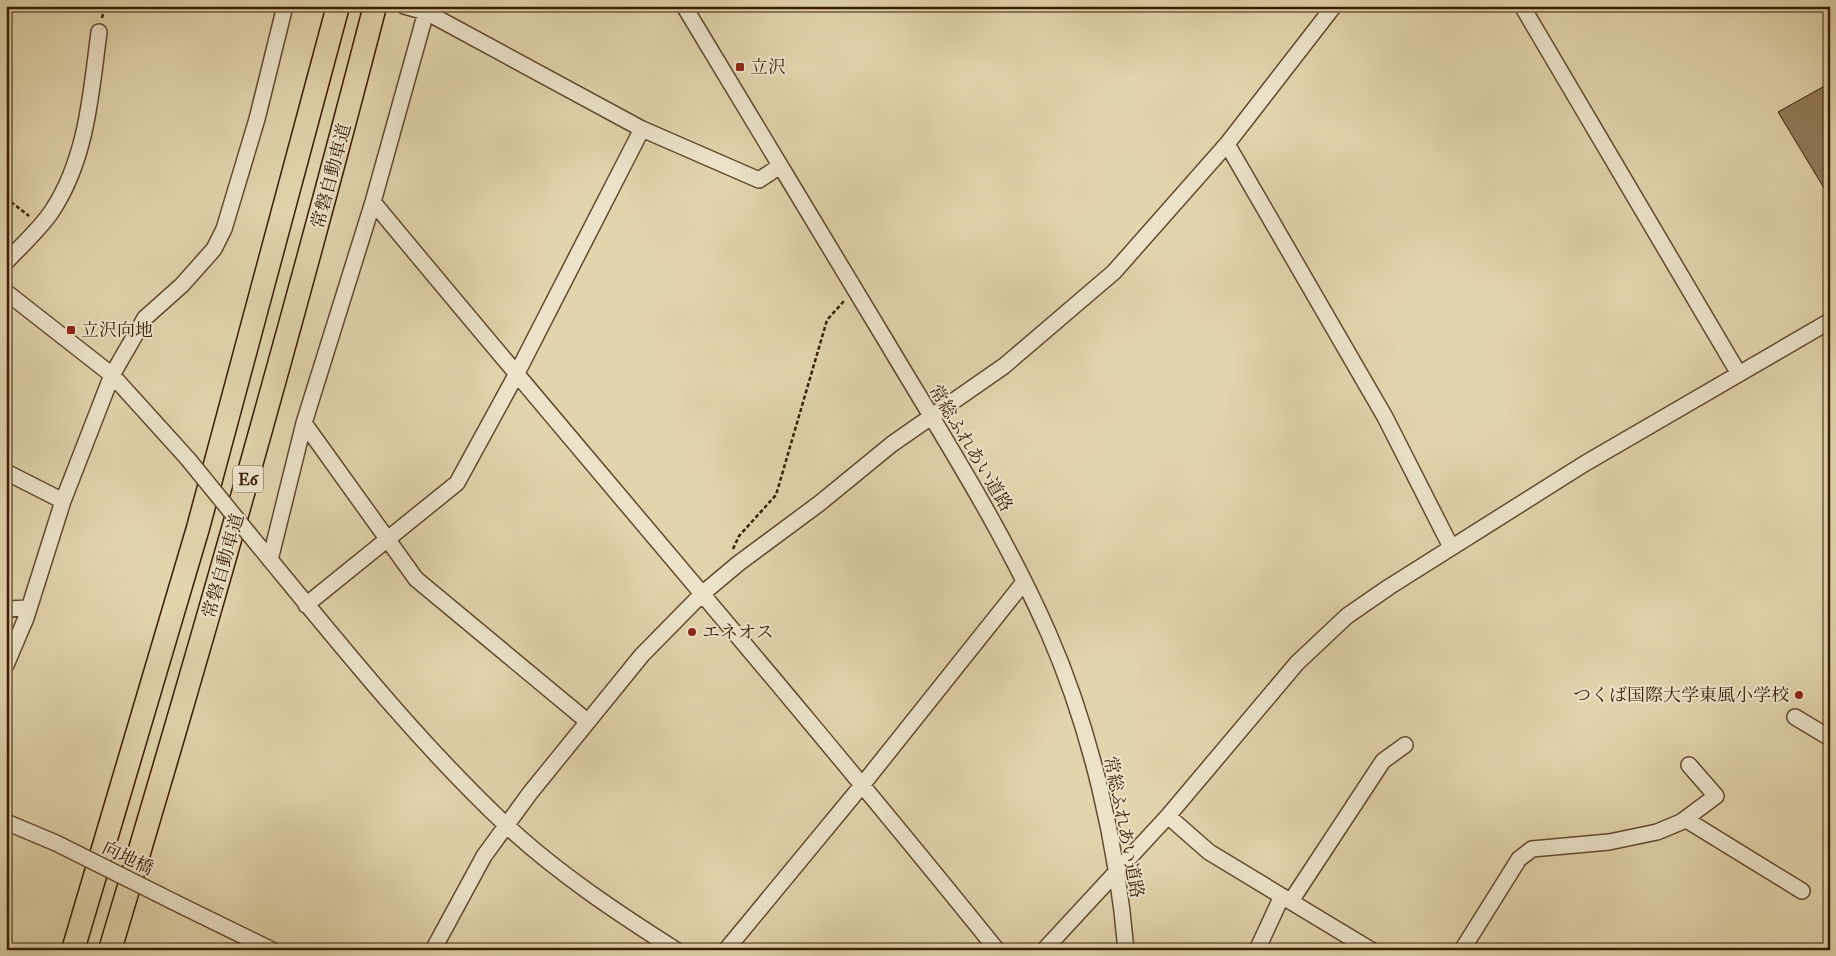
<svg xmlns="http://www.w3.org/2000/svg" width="1836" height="956" font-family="'IM FELL Double Pica','Noto Serif JP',serif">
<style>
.building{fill:#917c5c;stroke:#391c04}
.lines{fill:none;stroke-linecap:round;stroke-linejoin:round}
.minor-casing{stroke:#634a2e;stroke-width:18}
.highway-casing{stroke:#391c04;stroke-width:25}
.path{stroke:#391c04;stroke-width:2.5;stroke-dasharray:4 2.5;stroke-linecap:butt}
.minor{stroke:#ece3ca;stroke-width:15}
.highway{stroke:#e2d4ad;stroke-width:22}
.minor-bridge-casing{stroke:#634a2e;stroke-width:18;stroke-linecap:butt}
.minor-bridge{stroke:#ece3ca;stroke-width:15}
.poi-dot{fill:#8f2418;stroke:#ece3ca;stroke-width:2}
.labels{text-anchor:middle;stroke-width:4;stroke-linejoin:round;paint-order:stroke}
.shield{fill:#ece3ca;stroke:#6f583f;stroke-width:1}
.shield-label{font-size:16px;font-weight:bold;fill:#391c04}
.poi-label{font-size:18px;fill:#391c04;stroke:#ece3ca;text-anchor:start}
.street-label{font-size:18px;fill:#391c04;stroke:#ece3ca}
</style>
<rect width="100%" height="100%" fill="#e2d4ad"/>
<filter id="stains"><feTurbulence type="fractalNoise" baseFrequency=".004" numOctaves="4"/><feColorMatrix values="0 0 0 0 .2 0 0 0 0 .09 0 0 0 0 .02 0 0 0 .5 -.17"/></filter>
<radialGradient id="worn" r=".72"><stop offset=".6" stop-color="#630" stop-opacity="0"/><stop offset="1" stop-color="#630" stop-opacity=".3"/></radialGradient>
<path class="building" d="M1830,83V198L1778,112Z"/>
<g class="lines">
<g class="minor-casing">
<path id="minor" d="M404,6L426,12L642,129L759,180L780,166
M684,6C752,120 821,232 889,346C945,440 1004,532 1048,632C1091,730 1117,844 1126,950
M1522,6L1739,374
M1227,144L1385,417L1451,547
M373,202C580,452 793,697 997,950
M6,262C21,246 40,229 52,211C87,158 91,93 99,32
M6,292L112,375L188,459
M304,423L416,579L587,721
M6,472L63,501
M258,545C338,642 415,739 506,825C556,872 619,914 676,950
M270,560L304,423L373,202L426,12
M306,605L457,483L516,375L642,129
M6,609L29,608
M6,665L26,618L63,501L112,375L145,318L182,285L214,249L224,229L257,119L285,6
M1795,717L1830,738
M1168,816L1209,852L1371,950
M1685,819L1802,891
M6,822L56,843
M1291,901L1383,761L1405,745
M184,907L272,950
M433,950L484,856L530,793L642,655L702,594L739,563L820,503L892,444L1004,366L1114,272L1227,144L1334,6
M726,950L863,784L1024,582
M1044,950L1168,816L1297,663L1347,616L1389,587L1584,464L1830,321
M1257,950L1282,896
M1462,950L1519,859L1532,849L1609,842L1657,832L1681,822L1716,796L1689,765"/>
</g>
<g class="highway-casing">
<path id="highway" d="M73,950L198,528L338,6
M110,950C204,637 293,323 375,6"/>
</g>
<path class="path" d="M102,18L105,6
M6,198L29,216
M733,549L739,536L776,495L827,320L844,301"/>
<use href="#minor" class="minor"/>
<use href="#highway" class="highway"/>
<g class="minor-bridge-casing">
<path id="minor-bridge" d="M188,459L258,545
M56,843L184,907"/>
</g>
<use href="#minor-bridge" class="minor-bridge"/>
</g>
<g class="poi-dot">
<rect x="735" y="62" width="10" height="10" rx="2.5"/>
<rect x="66" y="325" width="10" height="10" rx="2.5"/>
<circle cx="692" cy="632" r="5"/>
<circle cx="1799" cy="695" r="5"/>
</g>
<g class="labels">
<rect class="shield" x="233" y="465.5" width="30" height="27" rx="4"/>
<g class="shield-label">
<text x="248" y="485">E6</text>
</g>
<g class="poi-label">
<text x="750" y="73">立沢</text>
<text x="81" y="336">立沢向地</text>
<text x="702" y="638">エネオス</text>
<text x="1789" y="701" text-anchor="end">つくば国際大学東風小学校</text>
</g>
<g class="street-label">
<text transform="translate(331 176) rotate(-75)" y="6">常磐自動車道</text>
<text transform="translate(971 448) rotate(59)" y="6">常総ふれあい道路</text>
<text transform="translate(223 566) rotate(-74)" y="6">常磐自動車道</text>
<text transform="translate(1124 827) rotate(79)" y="6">常総ふれあい道路</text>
<text transform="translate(128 858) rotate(26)" y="6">向地橋</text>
</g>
</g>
<rect width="1836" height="956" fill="none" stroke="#e2d4ad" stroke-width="25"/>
<rect x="8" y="8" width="1821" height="941" fill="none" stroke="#391c04" stroke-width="2.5"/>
<rect x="12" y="12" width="1811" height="931" fill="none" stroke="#391c04"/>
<rect width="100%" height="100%" filter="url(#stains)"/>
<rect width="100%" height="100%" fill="url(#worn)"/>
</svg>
